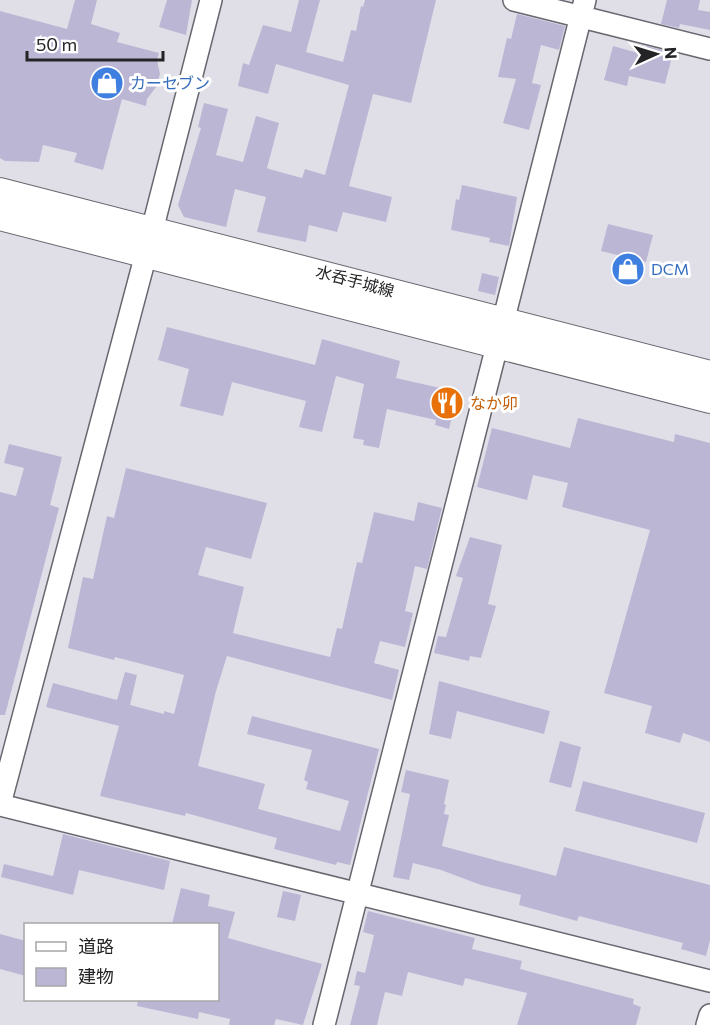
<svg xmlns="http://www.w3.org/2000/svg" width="710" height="1025" font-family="Commissioner,'Noto Sans JP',sans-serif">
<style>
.building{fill:#bcb6d5}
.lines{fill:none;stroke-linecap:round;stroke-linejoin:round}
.minor-casing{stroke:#68666e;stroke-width:24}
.major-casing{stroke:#68666e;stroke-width:28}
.minor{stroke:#fff;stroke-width:21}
.major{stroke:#fff;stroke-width:26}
.labels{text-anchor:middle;stroke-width:6;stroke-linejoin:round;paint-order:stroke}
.shop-label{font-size:16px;fill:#366cbe;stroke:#fff;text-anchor:start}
.street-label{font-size:16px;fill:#242427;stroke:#fff}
.food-label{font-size:16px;fill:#c56008;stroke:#fff;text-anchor:start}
</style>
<rect width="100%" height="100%" fill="#e0dfe8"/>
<path class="building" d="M75,0H97L91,24L120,33L117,42L159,53L157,60L160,74L156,87L147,99L146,106L122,99L103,170L74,162L77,153L43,145L39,162L5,161L0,158V11L67,29Z
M167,0H192L186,35L159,27Z
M299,0H320L306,52L343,62L351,30L356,31L361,6L363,7L365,0H436L411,103L373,94L349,186L392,197L386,222L343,212L337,232L309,225L306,242L257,232L266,197L235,189L226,227L184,217L178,205L201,128L198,127L204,103L228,109L216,155L243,162L256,116L279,123L267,168L269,169L302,178L305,169L325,175L349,85L276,64L268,94L238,86L243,63L249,65L263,25L291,32Z
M667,0H700L698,10L710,12V30L680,24L679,28L661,24Z
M517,14L565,26L559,50L541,45L532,83L541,85L529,130L503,123L516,79L498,77L507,38L511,39Z
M613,46L645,55L647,46L673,53L665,84L629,76L627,86L604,80Z
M462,185L517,197L509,246L489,242L490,238L451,230L456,199L459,200Z
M608,224L653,235L646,262L601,251Z
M482,273L499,277L495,295L478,291Z
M167,327L315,365L322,339L400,361L396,378L458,392L449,429L435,425L436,420L387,409L379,448L363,445L364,440L353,438L364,384L336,376L322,432L299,427L306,401L232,382L223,416L180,406L189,369L158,360Z
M578,418L674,442L675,434L710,443V742L683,733L680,743L645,733L652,706L604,693L650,530L562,507L568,483L533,475L527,500L477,487L492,428L570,448Z
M9,444L62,457L50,505L59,508L5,715H0V492L16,496L24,468L4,463Z
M126,468L267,503L251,559L206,547L198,575L244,587L233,633L330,657L337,628L342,629L357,562L362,563L374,512L414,521L418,502L442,508L427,569L415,566L405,611L413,613L405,647L380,641L374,663L399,670L392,700L227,656L216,691L198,766L265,784L258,809L340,831L349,801L306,789L308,782L304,780L312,750L247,734L252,716L379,749L350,865L337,862L336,865L274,849L277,838L186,813L185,816L100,796L119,726L46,707L53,683L117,700L125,672L137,675L130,705L164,714V711L174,714L184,675L115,657L114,660L68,648L83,577L93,579L107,516L114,518Z
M470,537L502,545L488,604L496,606L481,658L470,656L469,661L434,653L438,636L446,637L463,578L456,576Z
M439,681L550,711L544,734L457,711L451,739L429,734Z
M560,741L581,747L571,788L549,782Z
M406,770L449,780L444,804L446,805L444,814L449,815L442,846L556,876L564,847L710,885V940L706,956L681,949L683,943L579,916L577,921L519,905L521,895L481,885L441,870L413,863L409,880L393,877L410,794L401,792Z
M583,781L705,813L697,843L575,811Z
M63,834L170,861L164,890L79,870L73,895L1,877L4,864L53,876Z
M181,888L210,895L208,906L235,912L228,938L322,964L303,1025L276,1019L274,1025H229L230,1019L199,1012L198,1019L137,1006L138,999H218V924H172Z
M283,891L301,895L295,921L277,917Z
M368,911L475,938L472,949L522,961L520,969L634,999L633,1004L641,1007L636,1025H517L527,993L465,978L463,986L408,972L402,996L385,992L377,1025H350L360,986L354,985L357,971L365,973L374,935L363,932Z
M0,934L26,941V976L0,969Z"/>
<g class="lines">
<g class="minor-casing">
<path id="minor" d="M514,0L710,49
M0,804L146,254L211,0
M0,805L710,981
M324,1025L585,0
M707,1025L710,1015"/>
</g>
<g class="major-casing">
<path id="major" d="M0,191L710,374
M0,217L710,400"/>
</g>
<use href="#minor" class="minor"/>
<use href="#major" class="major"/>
</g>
<defs>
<g id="shop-disc" transform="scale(1.725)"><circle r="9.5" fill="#3f7fe0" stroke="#fff"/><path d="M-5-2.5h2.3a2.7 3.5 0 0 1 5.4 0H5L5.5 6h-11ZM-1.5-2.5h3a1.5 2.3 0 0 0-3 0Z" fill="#fff"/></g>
<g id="restaurant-disc" transform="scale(1.725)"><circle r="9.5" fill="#e8710a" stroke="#fff"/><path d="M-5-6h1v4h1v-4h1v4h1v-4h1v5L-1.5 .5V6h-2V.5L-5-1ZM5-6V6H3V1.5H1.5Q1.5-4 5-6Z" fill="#fff"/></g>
</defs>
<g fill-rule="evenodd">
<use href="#shop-disc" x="107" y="83"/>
<use href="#shop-disc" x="628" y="269"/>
<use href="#restaurant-disc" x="447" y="403"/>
</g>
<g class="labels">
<g class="shop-label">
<text x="130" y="89">カーセブン</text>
<text x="651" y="275">DCM</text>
</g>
<g class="street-label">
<text transform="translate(355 281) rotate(15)" y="6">水呑手城線</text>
</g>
<g class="food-label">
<text x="470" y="409">なか卯</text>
</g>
</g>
<rect x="24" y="923" width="195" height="78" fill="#ffffff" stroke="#a7a7a9" stroke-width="1.5"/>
<rect x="36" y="942" width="30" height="9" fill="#ffffff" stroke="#a7a7a9" stroke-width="1.5"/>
<text x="78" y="953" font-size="18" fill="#242427">道路</text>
<rect x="36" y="968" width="30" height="18" fill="#bcb6d5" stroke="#a7a7a9" stroke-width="1.5"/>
<text x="78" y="983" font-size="18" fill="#242427">建物</text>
<g transform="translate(656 54) rotate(86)" stroke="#ffffff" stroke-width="4.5" paint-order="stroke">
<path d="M0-4.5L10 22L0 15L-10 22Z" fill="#242427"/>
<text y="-9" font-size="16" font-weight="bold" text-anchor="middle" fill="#242427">N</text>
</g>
<path d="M27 51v9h136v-9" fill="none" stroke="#242427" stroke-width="3"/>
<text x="36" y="51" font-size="18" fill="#242427" stroke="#ffffff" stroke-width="4.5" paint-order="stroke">50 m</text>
</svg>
